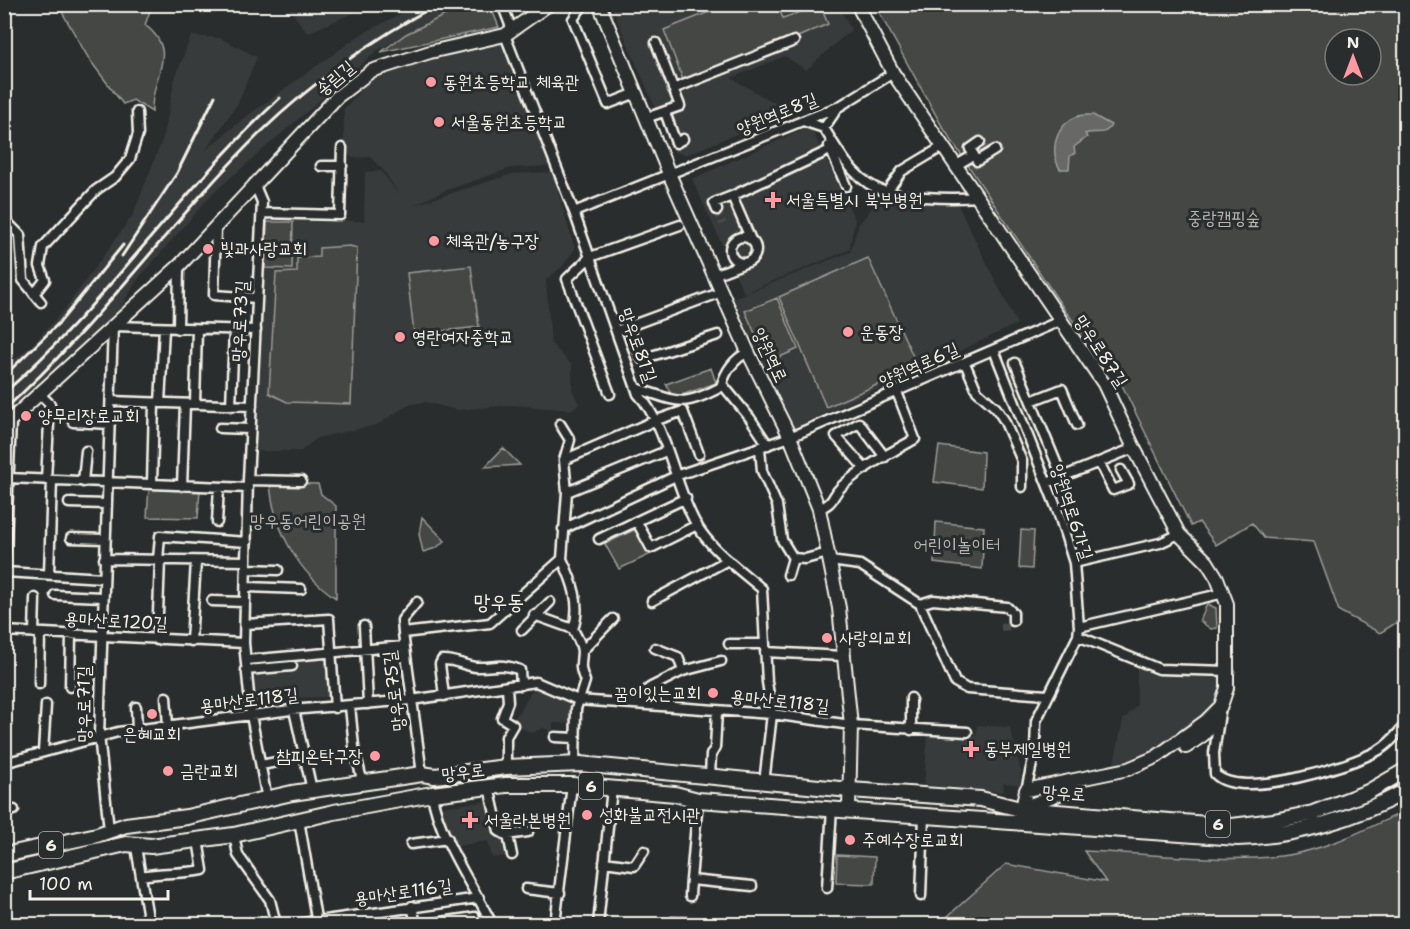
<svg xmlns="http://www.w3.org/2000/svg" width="1410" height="929" font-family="'Shantell Sans','Poor Story',sans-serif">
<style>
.built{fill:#373a3a}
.green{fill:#444645;stroke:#9c9c96;stroke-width:1.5;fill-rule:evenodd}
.water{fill:#676866;stroke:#9f9f9a;stroke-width:1.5}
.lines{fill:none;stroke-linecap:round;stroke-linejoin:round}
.stream{stroke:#9f9f9a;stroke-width:3}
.street-tunnel{stroke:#484a4a;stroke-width:8;stroke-dasharray:8 4;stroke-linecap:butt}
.street-casing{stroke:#f4f1e8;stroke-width:13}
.secondary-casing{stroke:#f4f1e8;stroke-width:16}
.primary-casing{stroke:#f4f1e8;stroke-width:18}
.street{stroke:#2a2d2e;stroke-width:8}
.secondary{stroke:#2a2d2e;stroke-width:12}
.primary{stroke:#2a2d2e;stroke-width:14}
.rail{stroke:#f4f1e8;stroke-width:3}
.poi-dot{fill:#ff9aa2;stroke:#2a2d2e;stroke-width:2}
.labels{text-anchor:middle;stroke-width:6;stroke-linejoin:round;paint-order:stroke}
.shield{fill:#2a2d2e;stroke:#b7b6b0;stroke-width:1.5}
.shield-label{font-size:16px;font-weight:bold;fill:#f4f1e8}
.street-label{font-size:18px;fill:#f4f1e8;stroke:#2a2d2e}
.poi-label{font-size:18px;fill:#f4f1e8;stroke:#2a2d2e;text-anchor:start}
.park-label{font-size:18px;fill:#b6b5af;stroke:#2a2d2e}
.quarter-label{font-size:21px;fill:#f4f1e8;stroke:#2a2d2e}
</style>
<rect width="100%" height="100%" fill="#2a2d2e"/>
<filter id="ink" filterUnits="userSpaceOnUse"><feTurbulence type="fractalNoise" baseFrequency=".0167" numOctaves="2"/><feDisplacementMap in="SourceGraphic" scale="12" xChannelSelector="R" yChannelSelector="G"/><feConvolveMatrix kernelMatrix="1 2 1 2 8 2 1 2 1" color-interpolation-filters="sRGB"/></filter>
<g filter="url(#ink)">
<path class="built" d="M287,5H372L307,33Z
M417,5H461L378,50L213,193L138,279L118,312L5,418V367L32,345L65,309L133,215L164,135L174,81L191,36L220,38L257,57L238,103L206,150L244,118L360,35Z
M611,5H839L851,30L806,70L785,56L731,78L784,108L779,116L686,155L674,152Z
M504,43L552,166L511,168L444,191L414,205L512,174L552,172L575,249L563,266L546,280L551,344L572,365V389L579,404L571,410L512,405L457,410L425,402L408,405L377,425L317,438L301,451H257L266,219L364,221L365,172L381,171L399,195L384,171L370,157L352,158L344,150V109L368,82L430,59Z
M810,126L855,220L849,250L744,293L692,179Z
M883,194L958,205L1017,324L792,429L734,298L850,252L859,224Z
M326,654L329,697L256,699L253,661Z
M1137,667L1157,673H1175V675L1222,676L1221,688L1209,712L1194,724L1142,756L1114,763L1123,720L1137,705Z
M536,684L565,698L571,705V724L553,723V732L543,728L532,733L512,723Z
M977,725L1010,727L1021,772L1020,785L1004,783L1003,792L924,785L928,733L976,736Z
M491,801L500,835L508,856L492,858L488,841L457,846L438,807Z"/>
<path class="green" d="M729,4L777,5L783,18L820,5L828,24L685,85L664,30Z
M58,5H152L145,25C181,52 150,77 152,112L133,100L123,104L89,59Z
M466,5H490L499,27L381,52L406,34Z
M875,5H1405V617L1380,633L1339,611L1314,542L1264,538L1252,523L1216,545L1199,522L1191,526L1118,377L1066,312L942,126ZM1335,39H1371V75H1335Z
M267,222H293L292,269L265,268Z
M350,246L357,248L351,404L287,402L269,393L276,273L297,272V258L319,257V248Z
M868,258L918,367L826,407L779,297Z
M471,266L479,327L414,334L407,273Z
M777,298L798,349L768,362L745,311Z
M711,368L716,383L673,398L666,384Z
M939,446L983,452L982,488L934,482Z
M503,448L520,465L485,467Z
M270,483L318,484L321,494L336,506V598C298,573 273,528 270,483Z
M149,487L200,489L198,518L147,517Z
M422,517L445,541L436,548L423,552L419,534Z
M936,522L984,527L982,569L934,563Z
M636,529L651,554L619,569L605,544Z
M1021,530L1034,531L1032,569L1019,568Z
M1207,604L1216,608L1217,628L1211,629L1200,621Z
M1405,811V829L1401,838L1405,835V924H939L1006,864L1106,882L1084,851C1147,853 1217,863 1281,856C1324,851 1366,829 1405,811Z
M837,855L875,857L874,884L836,883Z
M671,916L744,918L748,924H667Z"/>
<path class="water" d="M1084,115H1093L1111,125C1105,137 1096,130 1085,134L1087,137L1074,147L1075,153L1070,156L1069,169H1060C1047,148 1059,118 1084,115Z"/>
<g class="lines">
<path class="stream" d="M985,4L999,8L1013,4
M912,12L930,4"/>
<path class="street-tunnel" d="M717,210L723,224
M1001,627L1012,626L1013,621"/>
<g class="street-casing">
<path id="street" d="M502,4L512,30
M584,4L573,19L608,104L636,93
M505,35L574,212L638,394C667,425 675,488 696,524C711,550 740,570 762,589L767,682L772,714L764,783
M673,89L794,41
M665,112L676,143L683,139
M646,118L680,106L656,43
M803,121L824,128L839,106
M824,128C837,150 852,176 876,188C897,198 953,199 977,197
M829,146L846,186
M974,155L977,161L995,150
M321,166H342
M955,166L974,155L970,149L980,142
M254,183L262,202L248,480L244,643L251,715L267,799
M888,190L902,171L942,147
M717,210L714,203L732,196
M574,212L840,106L893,73
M262,213L340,215L342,148
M4,219L20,235L23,280L41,302
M216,227L214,295L257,298
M730 250a13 13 0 1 1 26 0a13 13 0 1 1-26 0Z
M751,240L732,196L830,150
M714,275L745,263
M34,294L45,280L40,266L43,247L96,190L115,177L130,159L138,134L137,112
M628,326L642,359L718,335
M178,329L179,266
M616,331L722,292
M994,350L1058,512L1074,563L1079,627L1078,636L1036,721L1035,751L1026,790
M965,363L977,391L996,408L1004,420L1022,461V487
M1015,363L1062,477
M722,384L750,418L768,445
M636,388C678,401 680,409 721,387C725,372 734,359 748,352
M40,394L50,404L46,480
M610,394L567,279L590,257L680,225
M111,401L252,406
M1031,401L1062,389L1077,425
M160,403L164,329
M195,404L197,329
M231,406L234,330
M73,422L110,424
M220,428L250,429
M760,448L762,471L777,505L782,540L793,558L805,559L828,553
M564,460L654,421L683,411L699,454
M1099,462L1113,490L1129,484L1121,470
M865,469L836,436L859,423L885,457
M8,478L248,488
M248,480L301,481
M83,482L86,451
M1047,483L1134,448
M152,484L154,403
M182,486L185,404
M567,492L666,451
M69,503L107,504
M819,509C837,501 830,497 842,486C863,467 890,453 915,439L897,392
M217,522L219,487
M637,522L651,548L697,525
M563,529L678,475L790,437L1060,321
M71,538L105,539
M599,539L686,498
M104,559L246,561
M562,559C572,580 582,605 573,629
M158,560L160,536L247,542
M830,561L860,565L920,604L955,682L967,689L1047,695
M1074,563L1160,543L1179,534
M246,569L278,570
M5,572L103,578
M49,574L52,480
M788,575L793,558
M4,585L11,421
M246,587L301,589
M55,595L102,597
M212,601L245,602
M652,601L728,560
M920,604L933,600L1007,607L1013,613V621
M534,615L573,629C576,636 582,644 582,652C581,667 579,666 585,681L576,709L575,765
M245,624L329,619L335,708
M364,626L368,704
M1079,627L1224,593
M522,630L550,602
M4,631L244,643
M34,633L35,598
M403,633L402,620L417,602
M1078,636L1159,669L1229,671
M157,640L160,560
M191,641L196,562
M729,644H765
M655,648L678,657L683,671
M582,651L613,619
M765,652L843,656
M246,660L404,646
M246,670L292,666
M39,684L40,633
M70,687L71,635
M444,696L440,664L442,660C455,659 464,666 476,667C495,668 499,662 520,670L521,685
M166,697L168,726
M911,698V730
M645,705L647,690L651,687L683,671L721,661
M350,706L354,747L363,784
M1221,706L1214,753L1215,774C1240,801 1351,766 1379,750C1390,744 1398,733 1406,724
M136,707L137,730
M294,710L312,790
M555,737L575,738
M43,752L46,705
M4,763L118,732L291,710L411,700L536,682L578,700L772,714L851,725L967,732
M261,765L282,761
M506,767V737L513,725L502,718L508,702L507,687
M422,774L403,633L490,623L562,559L567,492L564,460L570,440L560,424
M710,776L711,755L715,748L717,711
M489,787L499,831L506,835L528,832
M432,794C438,836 473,886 492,924
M698,800L691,880L752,886
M4,812L14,810
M299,820L317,924
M109,830L99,735L113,326L256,330
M234,835L238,855L270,900L276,924
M508,835L512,855
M411,844L448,839
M136,847L149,924
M604,862L634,866L644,851
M141,876C162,872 182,874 203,870L198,840
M827,888L832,808
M526,889L560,893
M690,896L691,879
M921,896L924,816
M412,906L416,924
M364,915L365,924
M297,924L479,898
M428,924L475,917L478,924
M555,924L572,785
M598,924L612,788"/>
</g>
<g class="secondary-casing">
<path id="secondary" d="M599,4L670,176L748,352L790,437L819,509L839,608L851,725L849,809
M857,4L893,73L1104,384L1134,448L1179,534L1207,562L1217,578L1227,604V688L1221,706L1206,721L1156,757L1128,769L1026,790L1020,818
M4,426L179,266L337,97L371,71L430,52L505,35L549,4
M1186,747L1203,735L1215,721
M1022,808L1072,789"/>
</g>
<g class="primary-casing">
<path id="primary" d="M4,855L97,835L126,825L187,817L292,793L422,774L435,776L506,767L580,764L850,790L981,799L1020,809L1232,826L1274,821L1313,813L1368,792L1406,770
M4,872L126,844L151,846L234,835L334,812L432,794L506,785H572L675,794L698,800L1238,838C1295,836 1355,819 1406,791"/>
</g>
<use href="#street" class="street"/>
<use href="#secondary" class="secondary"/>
<use href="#primary" class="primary"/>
<path class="rail" d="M122,256L177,173L215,96
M4,376L60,322L123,245
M4,393C106,304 181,189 280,98
M4,410C99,325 171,220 261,132C314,81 373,39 438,4"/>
</g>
</g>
<g class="poi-dot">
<circle cx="431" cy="82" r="6"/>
<circle cx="439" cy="122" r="6"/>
<path d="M770 191h6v6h6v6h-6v6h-6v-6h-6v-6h6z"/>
<circle cx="434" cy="241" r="6"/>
<circle cx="208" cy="249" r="6"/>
<circle cx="848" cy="332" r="6"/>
<circle cx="400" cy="337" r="6"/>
<circle cx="26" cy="416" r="6"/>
<circle cx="827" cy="638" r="6"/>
<circle cx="713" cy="693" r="6"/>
<circle cx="152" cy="714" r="6"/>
<path d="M968 740h6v6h6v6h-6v6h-6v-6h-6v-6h6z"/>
<circle cx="375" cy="756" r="6"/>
<circle cx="168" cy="771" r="6"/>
<circle cx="587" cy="815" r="6"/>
<path d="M467 811h6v6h6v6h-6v6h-6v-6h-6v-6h6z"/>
<circle cx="850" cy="840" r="6"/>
</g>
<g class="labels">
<g class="shield">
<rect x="579" y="773" width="24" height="26" rx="4.5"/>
<rect x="1206" y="811" width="24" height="26" rx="4.5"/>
<rect x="39" y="832" width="24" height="26" rx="4.5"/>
</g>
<g class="shield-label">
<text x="591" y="792">6</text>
<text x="1218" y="830">6</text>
<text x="51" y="851">6</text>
</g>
<g class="street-label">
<text transform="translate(335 78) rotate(-40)" y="6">송림길</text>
<text transform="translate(777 114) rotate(-22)" y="6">양원역로8길</text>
<text transform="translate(240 321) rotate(-87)" y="6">망우로73길</text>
<text transform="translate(638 345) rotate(70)" y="6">망우로81길</text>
<text transform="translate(1101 351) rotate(57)" y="6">망우로87길</text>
<text transform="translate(770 355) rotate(65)" y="6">양원역로</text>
<text transform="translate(919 365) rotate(-24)" y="6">양원역로6길</text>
<text transform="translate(1072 512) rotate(72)" y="6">양원역로6가길</text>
<text transform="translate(116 621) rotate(3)" y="6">용마산로120길</text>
<text transform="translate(394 691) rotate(-97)" y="6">망우로75길</text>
<text transform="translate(249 700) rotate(-7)" y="6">용마산로118길</text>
<text transform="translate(780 701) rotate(6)" y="6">용마산로118길</text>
<text transform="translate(84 704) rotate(-90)" y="6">망우로71길</text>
<text transform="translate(463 772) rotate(-7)" y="6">망우로</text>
<text transform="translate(1064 793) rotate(4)" y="6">망우로</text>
<text transform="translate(403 892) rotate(-8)" y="6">용마산로116길</text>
</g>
<g class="poi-label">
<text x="443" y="88">동원초등학교 체육관</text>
<text x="451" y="128">서울동원초등학교</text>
<text x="786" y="206">서울특별시 북부병원</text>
<text x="446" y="247">체육관/농구장</text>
<text x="220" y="255">빛과사랑교회</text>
<text x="860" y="338">운동장</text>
<text x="412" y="343">영란여자중학교</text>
<text x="38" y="422">양무리장로교회</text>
<text x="839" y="644">사랑의교회</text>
<text x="701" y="699" text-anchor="end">꿈이있는교회</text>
<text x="152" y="740" text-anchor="middle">은혜교회</text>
<text x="984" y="755">동부제일병원</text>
<text x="363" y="762" text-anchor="end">참피온탁구장</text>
<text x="180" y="777">금란교회</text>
<text x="599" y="821">성화불교전시관</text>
<text x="484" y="826">서울라본병원</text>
<text x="862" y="846">주예수장로교회</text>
</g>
<g class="park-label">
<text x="1224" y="224">중랑캠핑숲</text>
<text x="308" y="527">망우동어린이공원</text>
<text x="957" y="551">어린이놀이터</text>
</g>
<g class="quarter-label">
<text x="499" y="609">망우동</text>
</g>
</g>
<rect width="1410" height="929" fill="none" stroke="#2a2d2e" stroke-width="24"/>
<rect x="12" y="12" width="1386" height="905" fill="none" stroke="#f4f1e8" stroke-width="2" filter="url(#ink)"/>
<g transform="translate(1353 57)"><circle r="28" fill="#2a2d2e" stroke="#7b7b78" stroke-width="1.5"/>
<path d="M0-4.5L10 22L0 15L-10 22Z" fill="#ff9aa2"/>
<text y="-9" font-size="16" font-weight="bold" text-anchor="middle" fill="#f4f1e8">N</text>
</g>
<path d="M30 890v9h138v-9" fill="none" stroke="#f4f1e8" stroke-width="3"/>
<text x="39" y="890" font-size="18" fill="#f4f1e8" stroke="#2a2d2e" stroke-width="4.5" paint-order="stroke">100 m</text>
</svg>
